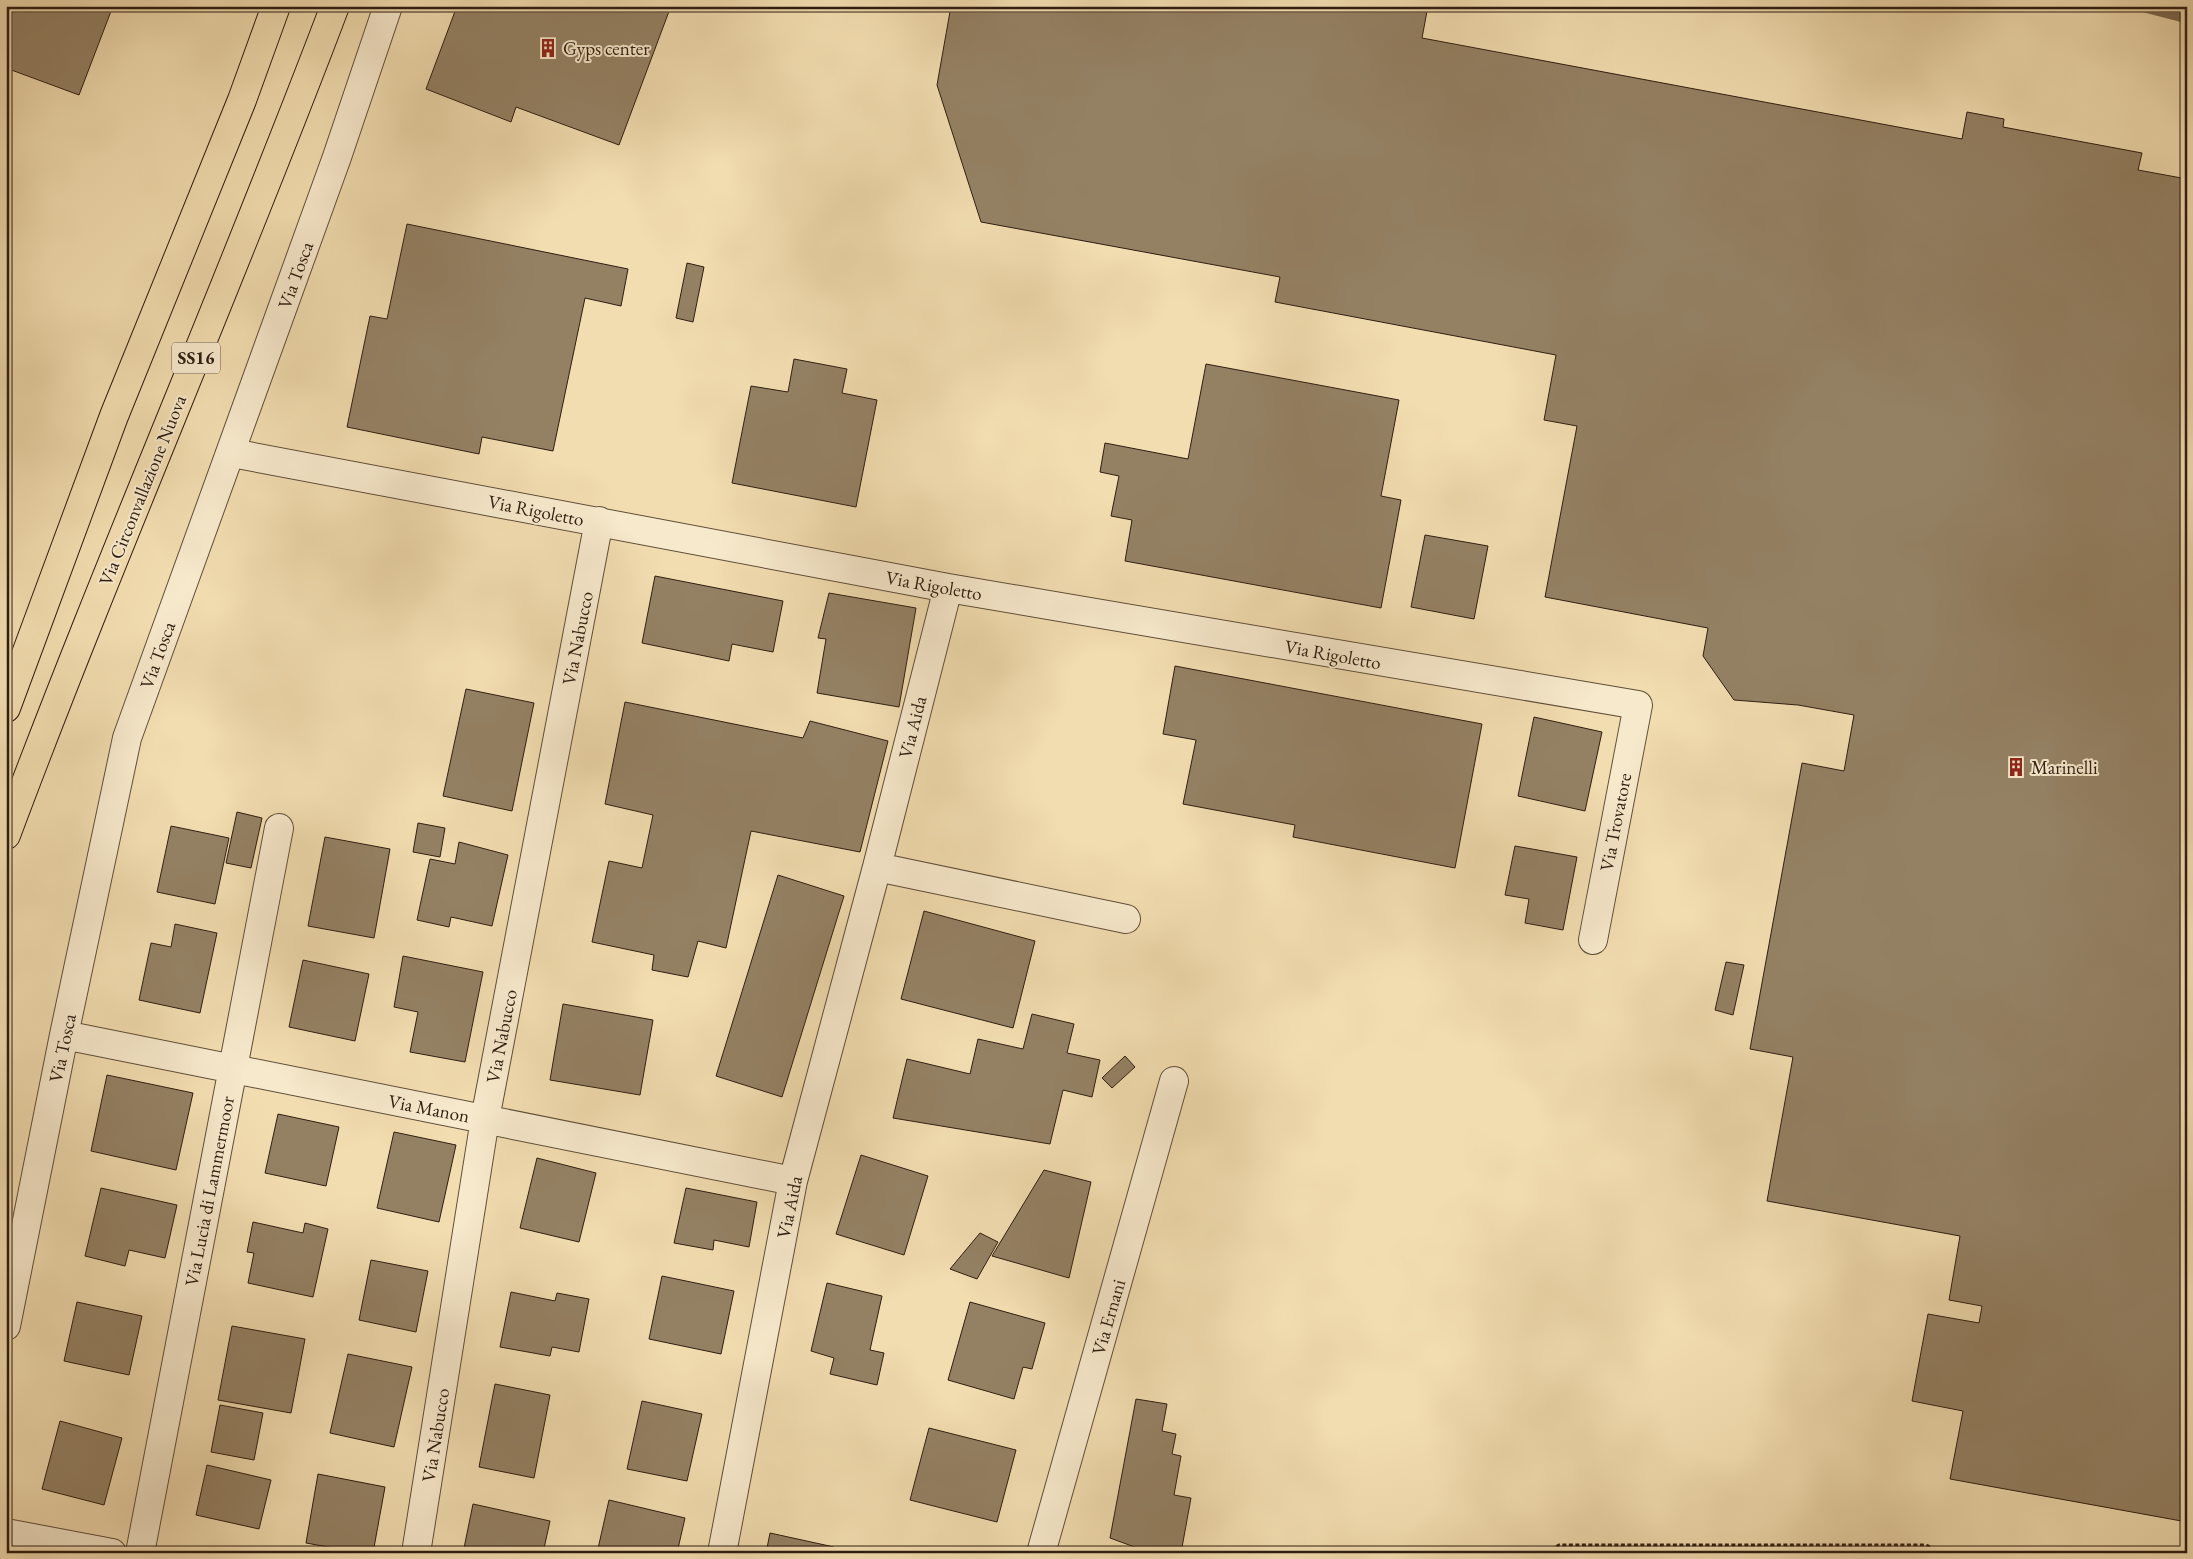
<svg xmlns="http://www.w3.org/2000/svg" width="2193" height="1559" font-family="'EB Garamond',serif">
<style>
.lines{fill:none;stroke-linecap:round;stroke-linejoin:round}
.stream{stroke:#7b6950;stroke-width:11}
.building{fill:#948164;stroke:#2e1d11}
.street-casing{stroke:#5f4d39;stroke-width:30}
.primary-casing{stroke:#2e1d11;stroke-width:30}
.path{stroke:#2e1d11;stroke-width:3;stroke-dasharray:4 2.5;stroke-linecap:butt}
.street{stroke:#f7e9cc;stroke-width:28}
.primary{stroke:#f2ddb0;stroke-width:28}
.labels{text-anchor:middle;stroke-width:4;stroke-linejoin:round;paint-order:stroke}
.shield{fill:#f7e9cc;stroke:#6a5a49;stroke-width:1}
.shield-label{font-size:18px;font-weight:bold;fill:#2e1d11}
.poi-label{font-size:19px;fill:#2e1d11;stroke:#f7e9cc;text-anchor:start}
.street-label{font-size:19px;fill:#2e1d11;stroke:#f7e9cc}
</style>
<rect width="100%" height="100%" fill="#f2ddb0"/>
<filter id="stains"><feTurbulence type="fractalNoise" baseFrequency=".004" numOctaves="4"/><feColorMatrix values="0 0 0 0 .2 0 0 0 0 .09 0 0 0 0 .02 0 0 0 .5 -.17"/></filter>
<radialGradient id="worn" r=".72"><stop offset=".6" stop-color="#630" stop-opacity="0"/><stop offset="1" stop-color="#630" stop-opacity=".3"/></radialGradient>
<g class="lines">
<path class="stream" d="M2141,6L2187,18"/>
</g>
<path class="building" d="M11,6H113L79,95L6,68V19Z
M457,6H671L619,145L516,107L511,122L426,89Z
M951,6H1428L1422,38L1962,139L1967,112L2004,119L2003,127L2142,153L2138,170L2187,179V1522L1950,1479L1963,1411L1912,1401L1928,1314L1979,1323L1982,1306L1949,1300L1960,1236L1767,1201L1793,1057L1750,1049L1802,763L1844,771L1854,715L1798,705L1734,700L1703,656L1708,628L1545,597L1577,426L1544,420L1556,355L1275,302L1280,277L981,222L937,85Z
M407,224L628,269L621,306L585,298L553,451L482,437L479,454L347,427L370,316L387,319Z
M687,263L704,267L693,322L676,318Z
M794,359L847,369L842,393L877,400L856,507L732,483L751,386L788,392Z
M1206,364L1399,400L1381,496L1401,500L1381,608L1125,561L1132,520L1111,516L1119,476L1100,472L1105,443L1188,459Z
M1425,535L1488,546L1474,619L1411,607Z
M655,576L783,601L773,652L732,644L729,661L642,643Z
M829,593L916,608L899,707L817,693L826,639L818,638Z
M1175,666L1482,724L1455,868L1293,837L1295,825L1183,804L1196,740L1163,734Z
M466,689L534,703L512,811L443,796Z
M625,702L803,738L810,721L888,741L860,852L751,831L726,948L698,941L688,977L652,970L654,955L592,942L609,861L642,868L653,815L605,804Z
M1534,717L1602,732L1585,811L1518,796Z
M237,812L262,818L251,868L226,863Z
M418,823L445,828L440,857L413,852Z
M171,826L229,838L215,904L157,892Z
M325,837L390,849L374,938L308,926Z
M459,842L508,855L492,926L451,917L449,927L417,920L430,859L455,864Z
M1515,846L1577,857L1563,930L1525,923L1529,899L1505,895Z
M778,875L844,896L782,1097L716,1076Z
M924,911L1035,941L1013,1028L901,999Z
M175,924L217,933L200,1013L139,1000L151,943L171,947Z
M403,956L483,972L465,1062L410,1052L418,1012L394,1007Z
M303,960L369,974L355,1041L289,1027Z
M1726,962L1744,965L1733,1015L1715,1010Z
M563,1004L653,1020L640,1095L550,1080Z
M1032,1014L1074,1024L1067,1053L1100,1060L1092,1097L1063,1090L1050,1144L893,1118L907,1059L970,1074L978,1039L1023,1049Z
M1125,1056L1135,1067L1112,1088L1102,1078Z
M107,1075L193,1093L176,1170L91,1151Z
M278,1114L339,1127L326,1186L265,1173Z
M394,1132L456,1145L439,1222L377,1208Z
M861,1155L928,1176L904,1255L836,1234Z
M537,1158L596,1173L579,1242L520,1228Z
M1044,1170L1091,1182L1069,1278L992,1256Z
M101,1188L177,1205L165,1258L129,1250L125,1266L85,1256Z
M686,1188L757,1202L749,1247L714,1240L713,1250L674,1243Z
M253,1222L303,1233L305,1223L328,1229L313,1297L248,1283L254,1253L247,1252Z
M980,1233L998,1242L977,1279L950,1269Z
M371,1260L428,1271L416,1332L359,1320Z
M662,1276L734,1291L721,1354L649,1339Z
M827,1283L882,1296L870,1350L884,1353L877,1385L830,1374L834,1358L811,1351Z
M511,1292L555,1301L557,1293L589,1299L579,1352L552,1347L550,1356L500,1347Z
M77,1302L142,1316L129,1375L64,1361Z
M970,1302L1045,1323L1032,1369L1023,1367L1014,1399L948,1380Z
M232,1326L305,1339L291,1413L218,1400Z
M348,1354L412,1367L394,1447L330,1433Z
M495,1384L550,1395L534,1478L479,1467Z
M1136,1399L1167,1404L1162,1431L1176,1434L1172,1454L1181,1456L1174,1495L1191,1498L1181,1553H1151L1110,1538Z
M642,1401L702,1414L687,1481L627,1469Z
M220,1405L263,1413L254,1460L211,1452Z
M60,1421L122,1438L104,1505L42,1489Z
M929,1428L1016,1450L997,1522L910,1500Z
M207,1465L271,1480L259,1529L196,1515Z
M318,1474L385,1487L373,1553H361L306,1543Z
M609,1500L685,1518L677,1553H597Z
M473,1504L550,1521L543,1553H463Z
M770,1533L834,1547L833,1553H766Z
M881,1548L909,1553H880Z"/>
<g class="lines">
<g class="street-casing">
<path id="street" d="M232,453L948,588L1638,705L1593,940
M877,867L1126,919
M64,1035L793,1181
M6,1326L64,1035L127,738L337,157L388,6
M6,1533L112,1553
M140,1553L279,828
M416,1553L485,1119L599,521
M722,1553L793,1181L877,867L948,588
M1041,1553L1174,1081"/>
</g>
<g class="primary-casing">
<path id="primary" d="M6,708L114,416L242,100L276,6
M6,835C110,557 230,284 335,6"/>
</g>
<path class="path" d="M1545,1553L1559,1545H1926L1944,1553"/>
<use href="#street" class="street"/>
<use href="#primary" class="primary"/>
</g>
<defs>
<g id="building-bare" transform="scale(1.5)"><path d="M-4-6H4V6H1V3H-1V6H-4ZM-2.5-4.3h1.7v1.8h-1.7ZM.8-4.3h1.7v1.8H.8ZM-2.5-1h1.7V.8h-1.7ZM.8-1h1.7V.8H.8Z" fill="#8f2418" stroke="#f7e9cc" stroke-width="2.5" paint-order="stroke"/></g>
</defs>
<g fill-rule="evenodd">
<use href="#building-bare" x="548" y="48"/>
<use href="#building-bare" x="2016" y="767"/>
</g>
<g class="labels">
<rect class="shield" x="172" y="342.5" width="48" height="31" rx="4"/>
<g class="shield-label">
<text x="196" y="364">SS16</text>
</g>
<g class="poi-label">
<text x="563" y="55">Gyps center</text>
<text x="2031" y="774">Marinelli</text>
</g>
<g class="street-label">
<text transform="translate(295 275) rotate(-70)" y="7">Via Tosca</text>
<text transform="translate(142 490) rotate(-68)" y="7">Via Circonvallazione Nuova</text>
<text transform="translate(536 510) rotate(11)" y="7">Via Rigoletto</text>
<text transform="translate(934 585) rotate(10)" y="7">Via Rigoletto</text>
<text transform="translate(577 638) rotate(-79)" y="7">Via Nabucco</text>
<text transform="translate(1333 654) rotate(10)" y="7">Via Rigoletto</text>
<text transform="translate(157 655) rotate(-70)" y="7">Via Tosca</text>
<text transform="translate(912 727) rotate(-76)" y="7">Via Aida</text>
<text transform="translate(1615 822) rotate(-79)" y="7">Via Trovatore</text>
<text transform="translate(501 1036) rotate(-79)" y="7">Via Nabucco</text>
<text transform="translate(62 1048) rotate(-78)" y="7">Via Tosca</text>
<text transform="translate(429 1108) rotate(11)" y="7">Via Manon</text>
<text transform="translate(209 1191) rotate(-79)" y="7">Via Lucia di Lammermoor</text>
<text transform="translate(789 1207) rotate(-78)" y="7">Via Aida</text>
<text transform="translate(1108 1317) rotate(-74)" y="7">Via Ernani</text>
<text transform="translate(435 1435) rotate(-81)" y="7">Via Nabucco</text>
</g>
</g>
<rect width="2193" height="1559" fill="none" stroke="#f2ddb0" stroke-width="25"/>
<rect x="8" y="8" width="2178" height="1544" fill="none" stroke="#2e1d11" stroke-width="2.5"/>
<rect x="12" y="12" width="2168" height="1534" fill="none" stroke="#2e1d11"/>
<rect width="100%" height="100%" filter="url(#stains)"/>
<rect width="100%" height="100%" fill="url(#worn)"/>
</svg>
